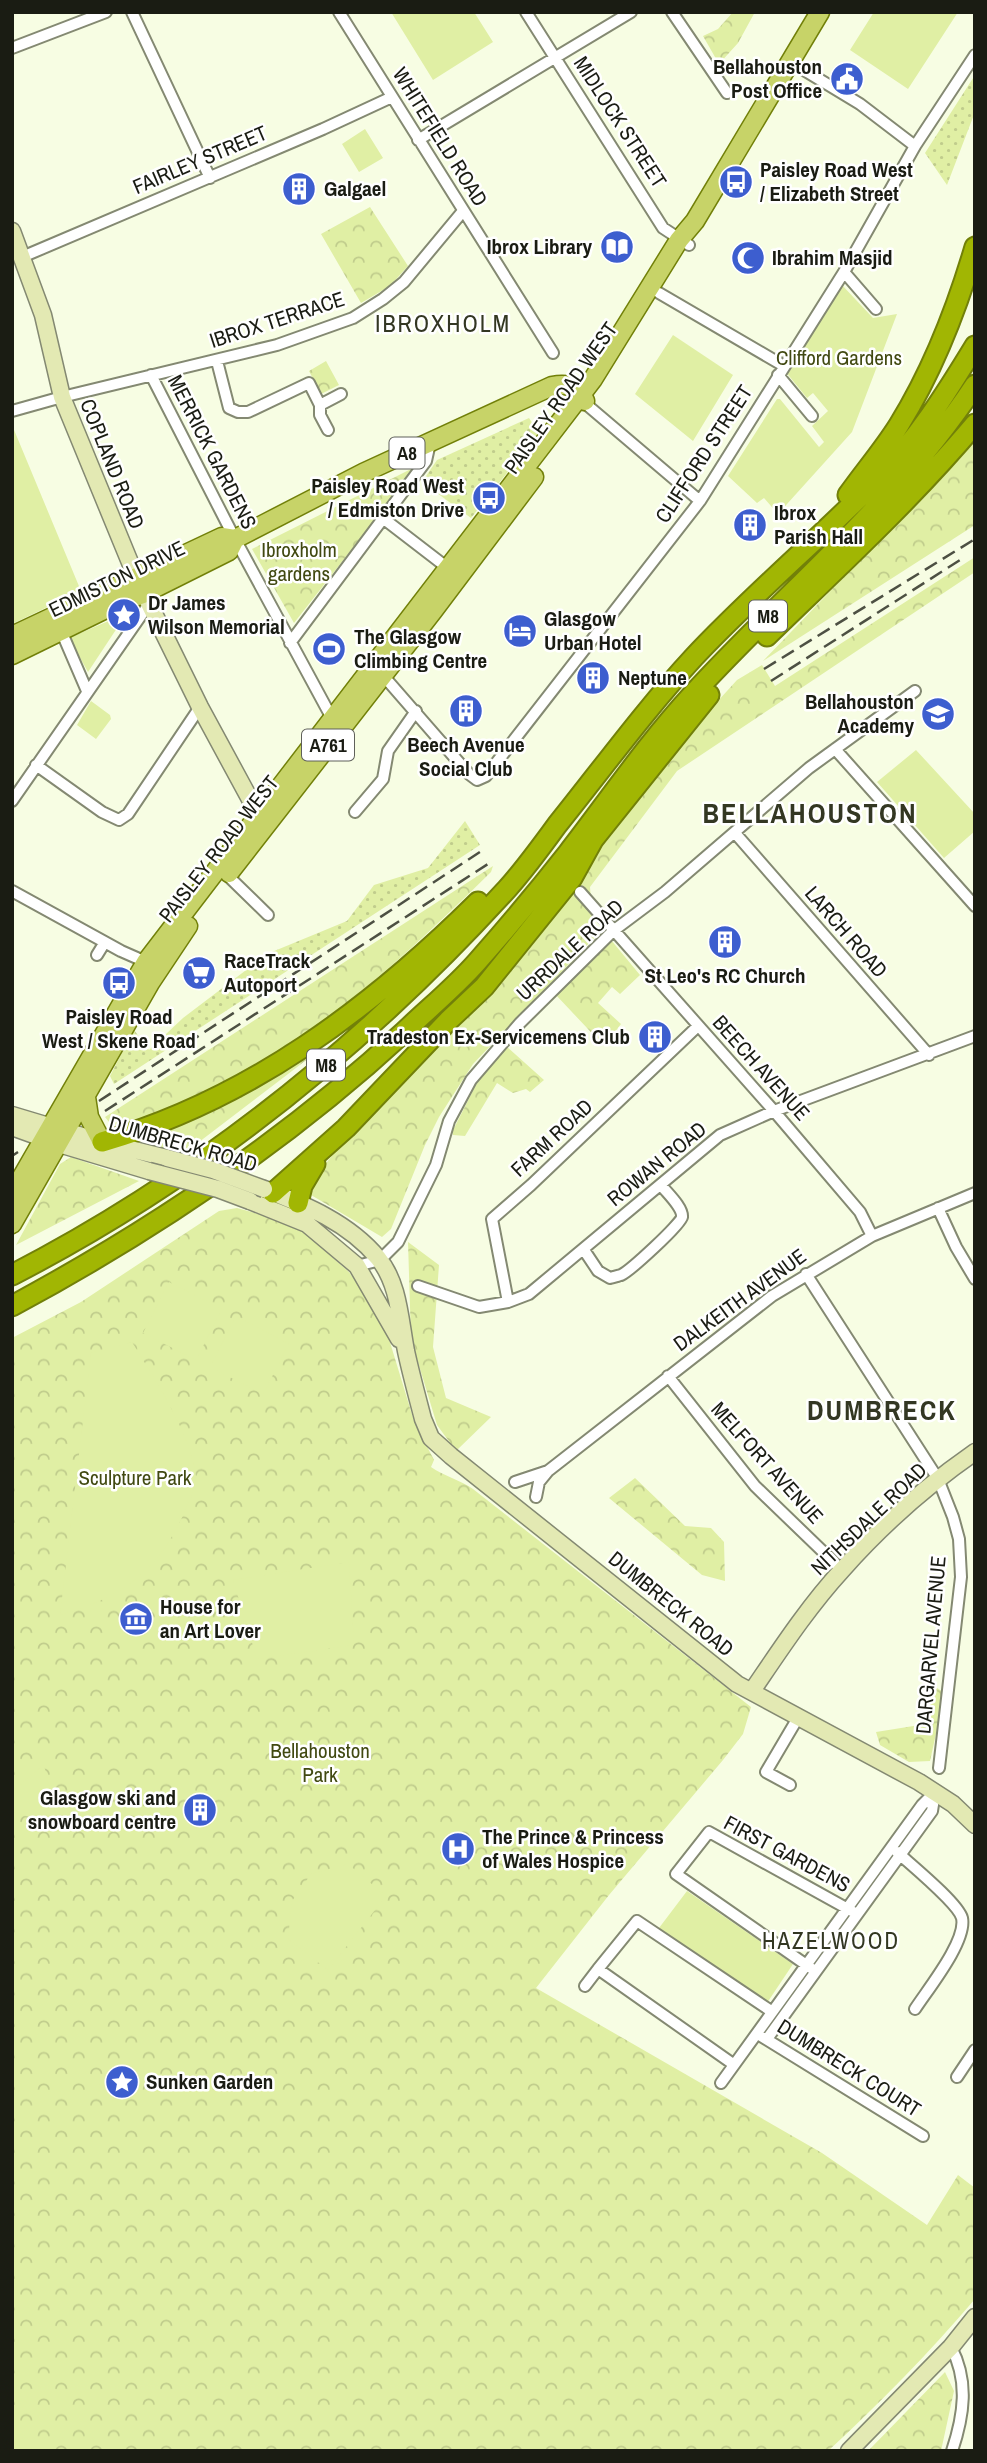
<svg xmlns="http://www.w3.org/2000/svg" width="987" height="2463" font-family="'Archivo Narrow',sans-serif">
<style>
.grass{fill:url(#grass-dots)}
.forest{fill:url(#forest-crowns)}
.garden{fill:#e0efa4}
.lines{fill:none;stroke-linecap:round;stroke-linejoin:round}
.street-casing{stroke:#848972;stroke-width:14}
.secondary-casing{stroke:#848972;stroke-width:19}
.primary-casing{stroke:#728009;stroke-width:21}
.highway-casing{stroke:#728009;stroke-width:23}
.street{stroke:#fff;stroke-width:10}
.secondary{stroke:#e3e9b3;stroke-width:16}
.primary{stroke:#c7d368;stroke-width:18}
.highway{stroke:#a1b603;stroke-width:19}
.rail{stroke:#4d5043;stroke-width:2.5;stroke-dasharray:14 7;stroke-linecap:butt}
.secondary-bridge-casing{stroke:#848972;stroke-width:19;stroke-linecap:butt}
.secondary-bridge{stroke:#e3e9b3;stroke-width:16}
.labels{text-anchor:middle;stroke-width:5;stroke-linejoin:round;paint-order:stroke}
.shield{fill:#fff;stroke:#5f605a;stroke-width:2}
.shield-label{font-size:19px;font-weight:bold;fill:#1a1c13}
.poi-label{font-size:21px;font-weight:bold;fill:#1a1c13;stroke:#fff;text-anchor:start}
.street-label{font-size:21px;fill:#1a1c13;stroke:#fff}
.park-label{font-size:21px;fill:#414911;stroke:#fff}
.neighbourhood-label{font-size:23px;letter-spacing:2px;fill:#333722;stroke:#fff}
.quarter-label{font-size:24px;letter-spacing:2px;fill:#333722;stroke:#fff}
.district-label{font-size:28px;font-weight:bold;letter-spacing:2px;fill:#333722;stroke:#fff}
</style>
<defs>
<pattern id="grass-dots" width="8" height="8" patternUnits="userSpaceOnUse" patternTransform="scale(1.75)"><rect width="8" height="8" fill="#e0efa4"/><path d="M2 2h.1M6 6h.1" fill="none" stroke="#c0cc8c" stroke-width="1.8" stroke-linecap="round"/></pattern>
<pattern id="forest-crowns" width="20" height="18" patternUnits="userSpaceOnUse" patternTransform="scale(1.75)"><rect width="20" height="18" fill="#e0efa4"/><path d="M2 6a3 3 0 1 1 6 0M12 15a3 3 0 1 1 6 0" fill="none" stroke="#c0cc8c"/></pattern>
</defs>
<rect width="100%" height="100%" fill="#f7fde3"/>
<path class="grass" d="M975,75V112L947,185L925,153Z
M529,418L539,433L471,518L422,482L437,460Z
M465,821L480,845L114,1084L110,1076L134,1030L149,1050L183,1018L267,954L347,921L374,885L428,868Z"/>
<path class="forest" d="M733,12H755L738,43L719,64L703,36L718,29Z
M370,207L408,266L390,286L361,303L321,234Z
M326,361L339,385L321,394L309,371Z
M975,441V525L763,661Z
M417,466L294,623L252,549Z
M975,557V572L677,771L590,887L594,938L473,1064L439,1117L425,1145L391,1229L382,1237L311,1195L318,1173L354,1129L474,1010L549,922L612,831L677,746L737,680L762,665L775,686Z
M493,866L491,872C425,937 357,1001 280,1051C232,1082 179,1105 128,1129L109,1122L105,1117Z
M611,940L640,975L620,994L612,987L598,1003L621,1024L604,1046L555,994Z
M506,1046L544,1080L530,1092L526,1089L513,1093L497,1083L465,1136L453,1135L452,1132L479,1079Z
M305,1051L309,1058L182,1155L149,1146L147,1140L157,1132Z
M71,1157L139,1181L16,1245L60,1164Z
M237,1208L266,1216L301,1230L349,1272L371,1303L389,1339L414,1421L434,1460L431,1467C444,1476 460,1480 473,1489L751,1707L743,1734L723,1760L609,1895L536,1988L822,2153L927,2225L958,2175L975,2188V2299C929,2353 880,2403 828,2451H12V1338L81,1302L219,1211Z
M408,1242L439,1265L433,1347L446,1398L491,1417L456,1451L437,1425L411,1339Z
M635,1478L685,1526L711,1528L724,1542L725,1581L702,1575L609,1498Z
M937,1688L945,1693L930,1761L909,1762L880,1745L876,1732L926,1724L928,1698Z
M945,2372L954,2391L941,2451H868Z"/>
<path class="garden" d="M391,12H474L493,42L433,80Z
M874,12H958L908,89L850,50Z
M365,129L383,158L359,172L342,144Z
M841,284L873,318L897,314L852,432L778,514L764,498L757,503L728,476L777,399H780L819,447L824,442L812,426L828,411L813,393L807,398L785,371Z
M673,335L733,375L693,441L635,394Z
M12,425L81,591L12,624Z
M127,613L88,672L69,638Z
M91,701L110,715L111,719L96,739L77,725Z
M916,750L975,814V831L944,858L877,782Z
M169,1282L222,1309L196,1360L143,1333Z
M236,1316L289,1344L263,1394L210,1367Z
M132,1342C155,1380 187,1427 195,1471C198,1485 191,1498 185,1511C158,1572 123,1597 60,1615L91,1353Z
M349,1562L354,1645L257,1659L233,1580Z
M43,1765L45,1769L58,1825L12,1812V1792Z
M348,1864L386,1896L328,1970L288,1939L292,1901L311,1874Z
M687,1891L793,1964L767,2003L659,1928Z
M129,2060L145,2079L115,2104L99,2085L107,2078L106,2072C111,2066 115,2063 122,2065Z
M12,2426L28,2439L33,2451H12Z"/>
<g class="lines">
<g class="street-casing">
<path id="street" d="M132,12L210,178
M339,12L553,353
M526,12L663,228L689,245
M672,12L727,93
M12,48L106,12
M789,61L860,104L915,146
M418,140L631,12
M22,257L323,129L392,97
M844,272L876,309
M659,293L784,366
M217,361L229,408L238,412H248L309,383L320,405L341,394
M151,375L235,539L334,722
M778,375L812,416
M320,405V415L328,430
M587,405L700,501
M12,411L62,397L277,345L353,318L383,299L404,282L463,211
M384,519L449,569
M59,626L87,691
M290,643L426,461L430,443
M381,673L469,774L477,780L486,776L700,501L844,272L915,146L975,55
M835,749L975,906
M36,765L102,812L119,820L128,814L200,707
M12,801L149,604
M355,812L383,779L388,751L416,711
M735,833L929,1055
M227,875L268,915
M12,891L121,951L146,962
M580,892L774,1111L860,1212L872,1236
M97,955L105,942
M938,1208L956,1247L975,1279
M584,1250L598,1271L610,1278C611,1278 620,1275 621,1275C630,1271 681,1224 682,1217C683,1207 666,1192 661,1185
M357,1266L380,1260L398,1242L436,1165L449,1121L471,1080L520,1023L613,931L665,892L809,768L915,691
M806,1274L938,1479L953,1517L959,1539L961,1577L939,1768
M418,1286L479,1307L508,1302L529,1294L720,1135L774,1111L975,1036
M508,1302L492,1219L531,1185L698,1026
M668,1376L755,1486L842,1570
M548,1471L772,1296L872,1236L975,1193
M515,1482L548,1471L539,1482L536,1497
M790,1785L766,1772L799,1716
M897,1852C910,1864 958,1903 962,1918C967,1941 928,1989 915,2009
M598,1969L637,1921L771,2011
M815,1971L676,1874L709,1832L857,1914
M585,1986L598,1969L733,2064
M761,2036L923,2136
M767,2039L932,1811L935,1792
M957,2077L975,2050
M721,2083L922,1805L935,1792
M951,2347C969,2381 964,2415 952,2451"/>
</g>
<g class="secondary-casing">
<path id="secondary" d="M12,231L43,315L62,397L136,577L200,707L258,814
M12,1115L102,1142L167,1158
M12,1127L59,1144L149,1171
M264,1189C306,1205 349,1223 378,1258C399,1283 400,1320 406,1351C411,1374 417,1396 423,1419L431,1438L451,1456L737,1684L919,1782L953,1804L975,1825
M250,1201L307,1224L357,1266L399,1339
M752,1691C780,1650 808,1607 842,1570C881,1526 926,1486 975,1452
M849,2451L951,2347L975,2317"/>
</g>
<g class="primary-casing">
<path id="primary" d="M12,636L222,537L235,539
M12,655L120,602L143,594L229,551L235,539L363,473L552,386C567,383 579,386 585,401
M229,873L433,611L534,477
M86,1097L89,1117L102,1142
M12,1194L146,962L593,379L679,240L695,221L820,12
M12,1224L150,983L188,926"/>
</g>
<g class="highway-casing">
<path id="highway" d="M848,495C865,471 884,449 899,425C933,370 957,308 975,247
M767,636C838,567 911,500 975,424
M588,846L709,695
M102,1142C249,1100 371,1008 478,902
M273,1193L346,1128L448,1021L484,987L572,878L593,840
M298,1203L302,1186L315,1164
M12,1275C200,1178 365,1045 507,889C525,869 541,847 557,825C602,769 645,710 694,657C753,594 819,539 879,478C917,440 947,392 975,346
M12,1306C153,1230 286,1141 404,1032C428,1009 455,987 477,962C508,927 539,890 568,853C609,800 647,744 693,694C787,591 897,503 975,385"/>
</g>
<use href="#street" class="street"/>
<use href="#secondary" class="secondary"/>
<use href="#primary" class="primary"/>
<use href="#highway" class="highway"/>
<path class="rail" d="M764,669L975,539
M771,681L960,560
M99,1101L483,850
M105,1111L491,862
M12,1156L18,1152"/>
<g class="secondary-bridge-casing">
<path id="secondary-bridge" d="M167,1158L213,1170L264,1189
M149,1171L218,1189L250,1201"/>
</g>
<use href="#secondary-bridge" class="secondary-bridge"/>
</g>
<defs>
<g id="civic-disc" transform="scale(1.75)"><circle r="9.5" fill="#3d5ecf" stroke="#fff"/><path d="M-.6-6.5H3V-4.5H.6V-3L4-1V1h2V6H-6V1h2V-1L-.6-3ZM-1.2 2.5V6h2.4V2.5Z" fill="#fff"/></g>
<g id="bus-disc" transform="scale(1.75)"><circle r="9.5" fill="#3d5ecf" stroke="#fff"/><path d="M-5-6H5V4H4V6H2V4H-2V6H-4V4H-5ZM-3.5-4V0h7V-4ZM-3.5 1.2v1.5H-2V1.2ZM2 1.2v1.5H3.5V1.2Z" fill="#fff"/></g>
<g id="building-disc" transform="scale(1.75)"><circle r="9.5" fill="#3d5ecf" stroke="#fff"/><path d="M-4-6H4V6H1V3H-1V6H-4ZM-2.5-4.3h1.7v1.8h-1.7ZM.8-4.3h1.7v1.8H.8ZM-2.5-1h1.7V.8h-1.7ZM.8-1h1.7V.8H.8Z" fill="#fff"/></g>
<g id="library-disc" transform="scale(1.75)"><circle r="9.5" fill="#3d5ecf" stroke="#fff"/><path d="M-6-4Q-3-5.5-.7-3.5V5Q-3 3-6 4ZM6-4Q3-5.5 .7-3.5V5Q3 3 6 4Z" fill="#fff"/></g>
<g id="mosque-disc" transform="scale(1.75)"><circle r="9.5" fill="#3d5ecf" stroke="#fff"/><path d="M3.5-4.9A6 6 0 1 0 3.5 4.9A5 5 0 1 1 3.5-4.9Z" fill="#fff"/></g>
<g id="sight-disc" transform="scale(1.75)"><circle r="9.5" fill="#3d5ecf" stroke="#fff"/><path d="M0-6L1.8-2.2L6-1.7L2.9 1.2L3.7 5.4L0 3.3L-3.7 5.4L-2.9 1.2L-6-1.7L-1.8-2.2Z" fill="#fff"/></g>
<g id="hotel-disc" transform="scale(1.75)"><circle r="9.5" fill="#3d5ecf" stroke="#fff"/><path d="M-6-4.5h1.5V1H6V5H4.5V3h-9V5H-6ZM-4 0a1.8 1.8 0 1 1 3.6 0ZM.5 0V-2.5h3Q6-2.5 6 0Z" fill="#fff"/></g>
<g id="stadium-disc" transform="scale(1.75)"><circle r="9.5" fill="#3d5ecf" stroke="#fff"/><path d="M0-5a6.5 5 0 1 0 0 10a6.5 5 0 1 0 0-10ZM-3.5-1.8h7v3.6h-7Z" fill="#fff"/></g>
<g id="school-disc" transform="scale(1.75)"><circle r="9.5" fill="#3d5ecf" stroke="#fff"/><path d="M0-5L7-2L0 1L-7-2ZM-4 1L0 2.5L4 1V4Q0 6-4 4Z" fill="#fff"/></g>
<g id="supermarket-disc" transform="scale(1.75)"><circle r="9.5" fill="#3d5ecf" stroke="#fff"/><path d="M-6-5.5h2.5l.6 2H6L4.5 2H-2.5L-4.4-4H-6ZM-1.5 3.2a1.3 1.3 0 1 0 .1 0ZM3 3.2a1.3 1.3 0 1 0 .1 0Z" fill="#fff"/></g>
<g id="museum-disc" transform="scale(1.75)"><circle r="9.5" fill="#3d5ecf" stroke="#fff"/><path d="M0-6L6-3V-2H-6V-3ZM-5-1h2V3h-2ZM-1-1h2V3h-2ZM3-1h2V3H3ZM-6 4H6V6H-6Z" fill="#fff"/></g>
<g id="hospital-disc" transform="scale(1.75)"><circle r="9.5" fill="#3d5ecf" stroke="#fff"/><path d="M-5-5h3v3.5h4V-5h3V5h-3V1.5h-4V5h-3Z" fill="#fff"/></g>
</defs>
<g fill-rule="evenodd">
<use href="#civic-disc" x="847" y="79"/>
<use href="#bus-disc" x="736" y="182"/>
<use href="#building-disc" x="299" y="189"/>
<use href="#library-disc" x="617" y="247"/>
<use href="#mosque-disc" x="748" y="258"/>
<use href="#bus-disc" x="489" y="498"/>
<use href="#building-disc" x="750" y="525"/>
<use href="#sight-disc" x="124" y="615"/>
<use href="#hotel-disc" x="520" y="631"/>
<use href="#stadium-disc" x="329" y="649"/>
<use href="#building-disc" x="593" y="678"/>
<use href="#building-disc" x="466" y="711"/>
<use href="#school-disc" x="938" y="714"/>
<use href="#building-disc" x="725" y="942"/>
<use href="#supermarket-disc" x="199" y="973"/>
<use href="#bus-disc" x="119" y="983"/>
<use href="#building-disc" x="655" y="1037"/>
<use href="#museum-disc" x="136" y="1619"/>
<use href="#building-disc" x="200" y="1810"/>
<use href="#hospital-disc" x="458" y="1849"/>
<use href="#sight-disc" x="122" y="2082"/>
</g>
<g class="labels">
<g class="shield">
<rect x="389.5" y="437.5" width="35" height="31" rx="5"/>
<rect x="749" y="600.5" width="38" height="31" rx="5"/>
<rect x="302" y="729.5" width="52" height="31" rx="5"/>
<rect x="307" y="1049.5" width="38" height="31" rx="5"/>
</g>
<g class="shield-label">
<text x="407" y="460">A8</text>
<text x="768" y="623">M8</text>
<text x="328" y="752">A761</text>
<text x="326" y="1072">M8</text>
</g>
<g class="poi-label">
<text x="822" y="74" text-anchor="end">Bellahouston<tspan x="822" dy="24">Post Office</tspan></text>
<text x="760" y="177">Paisley Road West<tspan x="760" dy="24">/ Elizabeth Street</tspan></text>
<text x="324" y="196">Galgael</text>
<text x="592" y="254" text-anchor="end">Ibrox Library</text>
<text x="772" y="265">Ibrahim Masjid</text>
<text x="464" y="493" text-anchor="end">Paisley Road West<tspan x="464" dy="24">/ Edmiston Drive</tspan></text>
<text x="774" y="520">Ibrox<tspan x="774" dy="24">Parish Hall</tspan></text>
<text x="148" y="610">Dr James<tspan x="148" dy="24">Wilson Memorial</tspan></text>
<text x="544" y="626">Glasgow<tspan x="544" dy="24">Urban Hotel</tspan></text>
<text x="354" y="644">The Glasgow<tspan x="354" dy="24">Climbing Centre</tspan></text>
<text x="618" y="685">Neptune</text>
<text x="914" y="709" text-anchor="end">Bellahouston<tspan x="914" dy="24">Academy</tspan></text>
<text x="466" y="752" text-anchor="middle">Beech Avenue<tspan x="466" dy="24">Social Club</tspan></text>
<text x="224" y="968">RaceTrack<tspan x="224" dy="24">Autoport</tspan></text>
<text x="725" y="983" text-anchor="middle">St Leo's RC Church</text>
<text x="119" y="1024" text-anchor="middle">Paisley Road<tspan x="119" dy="24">West / Skene Road</tspan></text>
<text x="630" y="1044" text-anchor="end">Tradeston Ex-Servicemens Club</text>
<text x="160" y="1614">House for<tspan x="160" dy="24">an Art Lover</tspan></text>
<text x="176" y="1805" text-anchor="end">Glasgow ski and<tspan x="176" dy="24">snowboard centre</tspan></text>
<text x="482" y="1844">The Prince &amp; Princess<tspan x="482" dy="24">of Wales Hospice</tspan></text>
<text x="146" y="2089">Sunken Garden</text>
</g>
<g class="street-label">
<text transform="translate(620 122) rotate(57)" y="7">MIDLOCK STREET</text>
<text transform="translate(440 137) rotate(58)" y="7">WHITEFIELD ROAD</text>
<text transform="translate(200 160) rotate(-23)" y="7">FAIRLEY STREET</text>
<text transform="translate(277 320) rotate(-18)" y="7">IBROX TERRACE</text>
<text transform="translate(561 398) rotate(-55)" y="7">PAISLEY ROAD WEST</text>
<text transform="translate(212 452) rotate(63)" y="7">MERRICK GARDENS</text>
<text transform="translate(704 454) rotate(-57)" y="7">CLIFFORD STREET</text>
<text transform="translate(112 464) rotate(68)" y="7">COPLAND ROAD</text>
<text transform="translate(117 579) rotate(-26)" y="7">EDMISTON DRIVE</text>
<text transform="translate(219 849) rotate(-52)" y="7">PAISLEY ROAD WEST</text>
<text transform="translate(846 932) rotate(49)" y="7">LARCH ROAD</text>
<text transform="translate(570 950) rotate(-43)" y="7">URRDALE ROAD</text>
<text transform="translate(761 1068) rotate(48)" y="7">BEECH AVENUE</text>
<text transform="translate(552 1138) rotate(-43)" y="7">FARM ROAD</text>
<text transform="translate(183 1144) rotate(16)" y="7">DUMBRECK ROAD</text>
<text transform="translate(657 1164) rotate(-39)" y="7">ROWAN ROAD</text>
<text transform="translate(740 1300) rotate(-36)" y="7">DALKEITH AVENUE</text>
<text transform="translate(767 1463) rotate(48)" y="7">MELFORT AVENUE</text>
<text transform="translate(869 1519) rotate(-44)" y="7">NITHSDALE ROAD</text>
<text transform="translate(671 1604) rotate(39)" y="7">DUMBRECK ROAD</text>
<text transform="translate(931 1645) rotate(-85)" y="7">DARGARVEL AVENUE</text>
<text transform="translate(787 1854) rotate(28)" y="7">FIRST GARDENS</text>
<text transform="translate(849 2068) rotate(32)" y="7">DUMBRECK COURT</text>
</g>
<g class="park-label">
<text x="839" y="365">Clifford Gardens</text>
<text x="299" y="557">Ibroxholm<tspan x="299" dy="24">gardens</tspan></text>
<text x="135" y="1485">Sculpture Park</text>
<text x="320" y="1758">Bellahouston<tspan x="320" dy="24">Park</tspan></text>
</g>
<g class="neighbourhood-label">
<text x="831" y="1949">HAZELWOOD</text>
</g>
<g class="quarter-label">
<text x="443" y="332">IBROXHOLM</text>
</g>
<g class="district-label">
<text x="810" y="823">BELLAHOUSTON</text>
<text x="882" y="1420">DUMBRECK</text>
</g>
</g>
<rect width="987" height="2463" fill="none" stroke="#1a1c13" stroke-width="28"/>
</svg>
